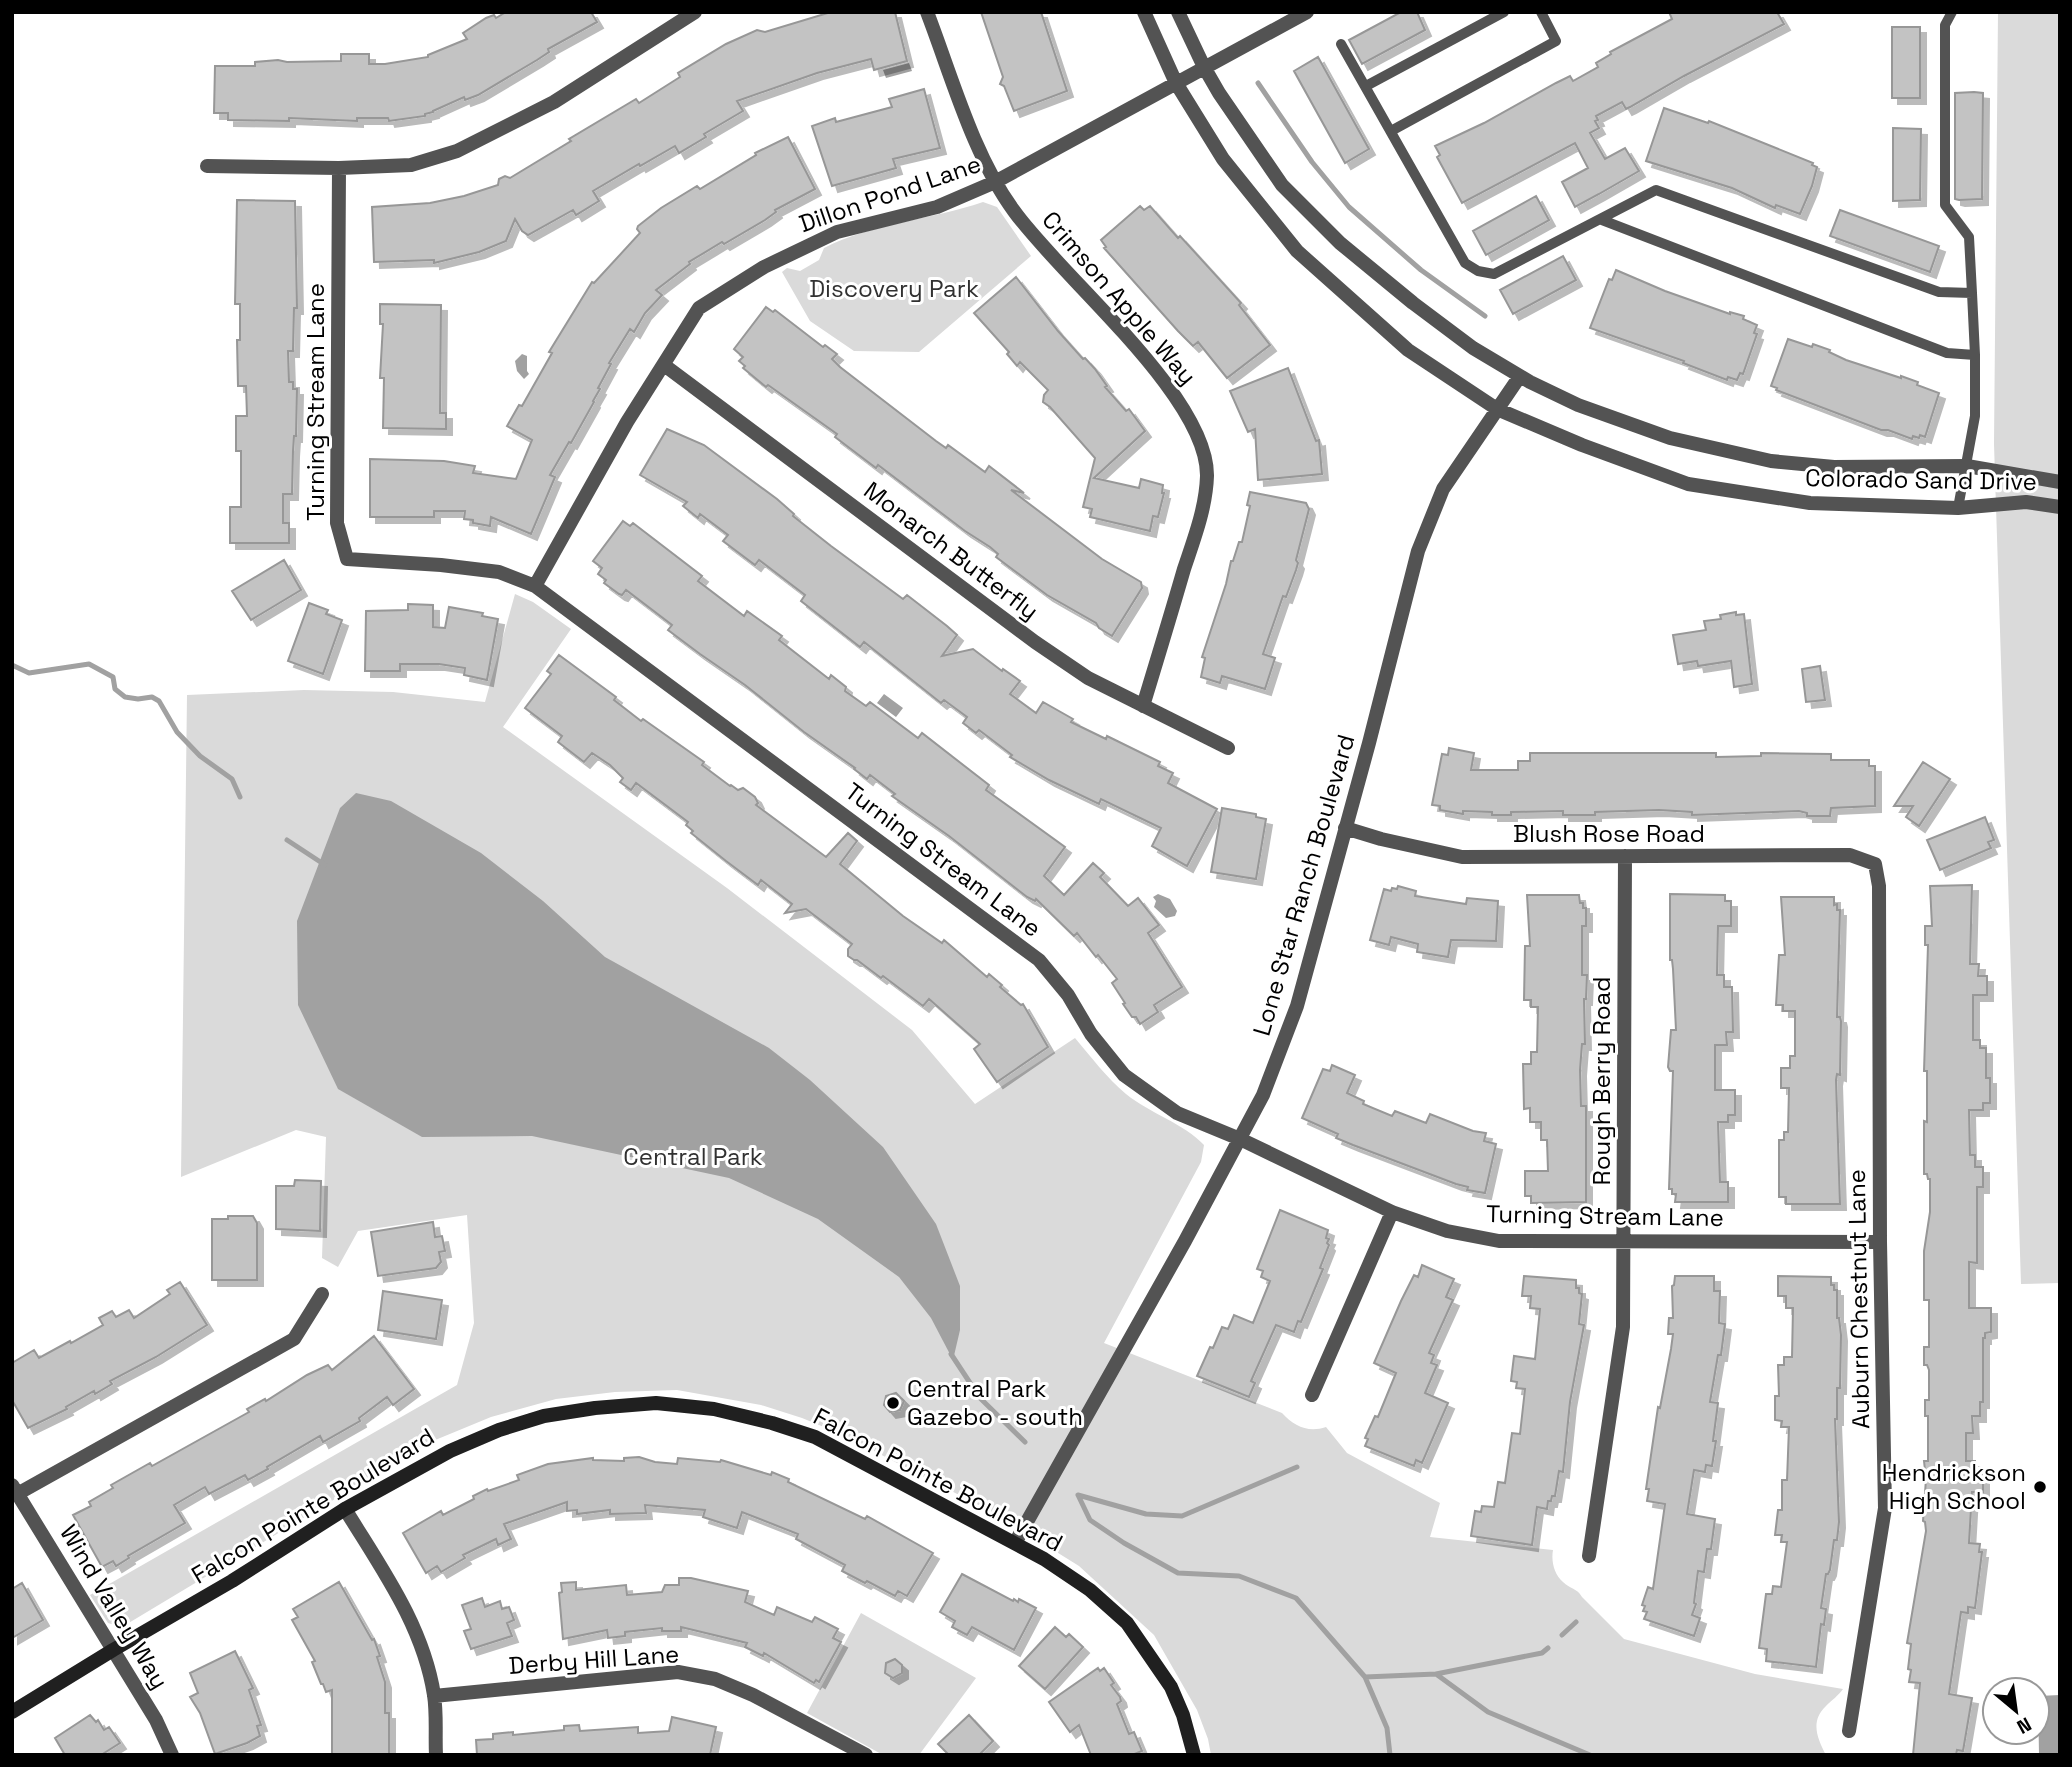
<svg xmlns="http://www.w3.org/2000/svg" width="2072" height="1767" font-family="'Space Grotesk',sans-serif">
<style>
.green{fill:#dadada}
.water{fill:#a1a1a1}
.lines{fill:none;stroke-linecap:round;stroke-linejoin:round}
.stream{stroke:#a1a1a1;stroke-width:5}
.building{fill:#c3c3c3;stroke:#979797;stroke-width:2;filter:url(#shadow)}
.lane{stroke:#535353;stroke-width:10}
.street{stroke:#535353;stroke-width:14}
.secondary{stroke:#202020;stroke-width:14}
.poi-dot{fill:#000;stroke:#fff;stroke-width:2.5}
.labels{text-anchor:middle;stroke-width:6;stroke-linejoin:round;paint-order:stroke}
.street-label{font-size:24px;fill:#000;stroke:#fff}
.park-label{font-size:24px;fill:#313131;stroke:#fff}
.poi-label{font-size:24px;fill:#000;stroke:#fff;text-anchor:start}
</style>
<defs>
<filter id="shadow"><feDropShadow dx="6" dy="6" stdDeviation="0" flood-color="#0004"/></filter>
</defs>
<rect width="100%" height="100%" fill="#fff"/>
<path class="green" d="M1998,12H2060V1283L2021,1284L1994,444Z
M983,202L997,207L1031,256L919,352L854,351L810,321L782,272L787,268L800,271L819,260L824,248C873,223 931,220 983,202Z
M515,594L533,602L571,629L503,727L727,888L912,1030L975,1104L1075,1038C1091,1057 1107,1078 1126,1094C1151,1114 1183,1123 1204,1145L1201,1162L1104,1343L1282,1413C1294,1426 1308,1433 1326,1427L1347,1453L1440,1503L1430,1537L1553,1550C1551,1561 1554,1574 1563,1582C1570,1589 1577,1588 1582,1597L1624,1639L1755,1674L1843,1689C1838,1696 1832,1700 1826,1706C1810,1721 1817,1738 1826,1755H1211L1208,1739L1197,1710L1154,1635L1079,1566L994,1513L841,1434L802,1418L761,1405L677,1390L615,1392L556,1399L491,1417L428,1443L127,1624L118,1626L108,1623L90,1595L457,1385L474,1323L467,1215L358,1231L338,1267L322,1258L326,1137L296,1130L181,1177L187,695L304,690L393,692L485,702Z
M861,1613L976,1678L919,1755H883L807,1713Z"/>
<path class="water" d="M909,63L912,71L886,78L883,70Z
M522,354L527,356V371L529,374L524,379L517,371L515,361Z
M884,694L903,708L896,717L877,703Z
M356,793L391,801L481,853L543,901L605,957L769,1048L810,1080L883,1147L936,1224L960,1286V1330L953,1360L931,1318L899,1277L818,1219L729,1178L532,1136L422,1137L338,1089L298,1005L297,921L340,808Z
M1158,894L1170,899L1177,911L1175,916L1166,918L1154,907L1156,901L1153,897Z
M2060,1695V1755H2039L2038,1696Z"/>
<g class="lines">
<path class="stream" d="M1258,83L1312,162L1349,207L1421,270L1485,316
M12,665L29,673L89,664L113,677L115,689L125,697L138,699L152,697L159,701L177,732L200,756L232,779L240,797
M287,840L325,865
M951,1354L980,1398L1025,1442
M1078,1495L1090,1520L1124,1543L1178,1573L1239,1576L1296,1598L1365,1677L1387,1728L1390,1755
M1078,1495L1146,1514L1182,1516L1297,1467
M1562,1635L1576,1622
M1436,1674L1542,1653L1548,1648
M1365,1677L1436,1674L1488,1712L1590,1755"/>
</g>
<path class="building" d="M506,12H591L597,22L548,49L549,52L537,60L478,95L465,100L464,97L433,111V112L425,114V116L389,121L388,118H357V121L289,118V121L228,120V113H214L215,66H255V62L278,60L287,62L341,61V54H369V64H385L428,57V55L467,39L463,33L486,18L494,15L496,18Z
M831,12H895L907,61L874,70L871,59L817,73L737,101L743,111L704,134L706,137L679,153L675,146L640,166L639,164L593,191L599,201L576,215L573,210L528,235L522,231L515,219L506,241L479,252L434,263V260L374,262L372,207L430,203L464,196L498,185L499,179L505,176L510,178L571,141L569,139L636,99L639,103L680,77L678,73L726,44L757,30L765,32Z
M981,12H1041L1067,91L1014,111L1004,86L1000,84L1003,77Z
M1401,12H1417L1425,30L1362,64L1349,40Z
M1669,12H1777L1784,24L1684,76L1630,107L1626,109L1622,102L1596,116L1598,120L1595,121L1599,128L1590,133L1605,159L1625,148L1639,171L1599,194L1575,207L1562,182L1588,168L1575,143L1462,203L1437,157L1440,155L1435,146L1484,123L1556,83L1570,76L1573,81L1598,67L1596,63L1611,54L1610,52L1672,19Z
M1892,27H1920V98H1892Z
M1318,57L1369,149L1345,163L1294,71Z
M924,89L940,148L893,159L896,168L832,186L812,126L835,118L836,122L892,107L889,99Z
M1974,92L1983,93L1982,199L1959,200L1955,199V93Z
M1664,108L1708,123L1709,121L1813,163L1812,165L1817,167L1812,186L1800,214L1776,205L1775,208L1732,188L1646,161Z
M1893,128L1921,129L1920,200L1893,201Z
M788,137L815,189L775,210L776,212L765,220L724,244L722,242L689,262L690,264L656,290L662,295L645,313L634,332L630,329L609,363L611,364L598,388L600,389L593,401L594,402L571,443L569,442L550,475L555,477L531,534L491,517L490,526L473,523V520L464,519L465,511H434V517H370V459L444,461L475,466L473,473L516,479L532,440L507,426L519,405L522,406L552,353L549,352L592,282L594,283L640,233L637,229L638,226L661,208L697,186L700,189L756,155L755,153Z
M1536,196L1549,220L1486,255L1473,231Z
M237,200L295,201L297,308H294L293,351H288L289,382H293V389H297L296,436H294L293,451L292,494H283V523H289V543H230V507H241V451H236V416H247L246,386H238L237,340H240V304H235Z
M1140,206L1144,210L1150,206L1178,238L1180,236L1241,303L1239,305L1270,345L1227,378L1198,342L1193,346L1178,331L1104,248L1106,247L1101,240Z
M1840,210L1939,246L1930,272L1830,236Z
M1563,256L1576,280L1513,314L1500,290Z
M1616,270L1665,291L1730,314V312L1744,316L1743,319L1757,325L1754,333L1757,334L1743,374L1740,373L1737,380L1728,377L1727,380L1683,363L1684,361L1590,328L1609,279L1612,280Z
M1016,277L1058,331L1083,359L1085,358L1095,369L1107,386L1105,387L1126,411L1129,409L1145,431L1094,478L1139,488L1141,479L1163,485L1162,493H1164L1158,517L1153,516L1150,531L1090,517L1092,509L1083,507L1095,458L1050,407L1043,402L1044,395L1048,390L1020,362L1017,366L1007,354L1009,352L974,313Z
M380,304L441,305L440,413H446V429L383,428L384,378H380L383,324H380Z
M766,307L773,312L775,310L823,347L825,345L837,354L832,359L840,367L936,441L946,448L948,445L985,472L989,466L1024,493L1011,490L1102,559L1141,582L1142,588L1112,636L1099,628L1096,623L1047,595L996,557L998,554L990,547L965,531L878,465L876,468L835,437L837,434L768,385L766,387L743,368L745,366L739,361L743,357L734,349Z
M1788,339L1812,347L1813,344L1830,350L1829,352L1846,360L1901,378V376L1918,382L1917,385L1939,393L1925,437L1920,435L1919,438L1913,436L1912,439L1888,430H1881L1776,390L1777,388L1771,386Z
M1288,368L1316,441L1319,440L1322,474L1258,480L1255,429L1248,432L1230,391Z
M667,429L704,445L777,499L794,514L793,516L831,546L903,599L907,595L947,626L957,635L942,656L973,649L1002,671L1003,669L1020,681L1010,694L1036,713L1043,702L1073,719L1071,722L1106,739L1107,736L1160,762L1158,766L1173,773L1168,783L1217,809L1187,866L1152,846L1161,828L1101,799L1099,804L1049,780L1010,757L1012,755L979,730L976,733L963,723L967,717L944,700L941,703L864,642L860,647L801,601L805,595L759,560L755,565L723,541L728,535L700,514L698,518L683,506L687,502L640,475Z
M1250,492L1306,503L1309,509L1296,560L1298,563L1296,570L1286,597L1283,596L1263,654L1275,658L1265,689L1222,676L1220,683L1201,677L1205,658L1202,657L1226,584L1231,561H1233L1239,542H1242L1250,506L1247,505Z
M623,521L630,526L633,523L702,576L698,581L744,616L747,611L782,636L779,640L829,679L831,675L846,687L845,691L866,706L870,702L918,738L922,733L989,785L986,790L1065,847L1044,876L1064,895L1093,863L1104,873L1100,877L1128,906L1138,898L1159,925L1148,933L1182,987L1154,1005L1158,1012L1140,1024L1136,1017H1132L1123,1004L1125,1003L1112,983L1117,979L1098,955L1096,957L1077,933L1074,936L1036,899L1035,901L1027,897L949,836L892,796L895,794L870,775L867,779L854,769L855,768L804,732L745,685L700,654L668,630L672,625L626,590L622,595L619,594L604,583L606,580L598,574L602,568L593,561Z
M284,560L301,590L251,620L232,591Z
M309,603L328,610L326,614L342,620L323,674L288,661Z
M408,604L433,605V627L445,628L449,607L483,613L482,616L498,619L487,680L464,675L465,668L439,664H400V671H365L366,611L408,610Z
M1736,612V615L1744,614L1752,684L1734,687L1731,661L1698,666L1697,661L1678,664L1673,635L1706,630L1704,621L1721,619L1720,615Z
M559,655L616,697L614,700L641,721L643,719L704,762L702,765L730,786L731,785L738,790L743,788L755,797L758,803L756,805L826,857L848,833L857,841L840,864L903,916L942,943L944,940L987,977L989,974L1002,985L1000,987L1021,1005L1023,1004L1048,1047L997,1082L974,1049L980,1044L929,999L923,1006L883,976L881,978L857,960H854L848,956V949L852,944L806,909L785,913L792,904L761,880L758,885L726,861L691,833L693,831L686,825L688,822L636,783L631,790L620,782L623,778L610,765L592,753L584,762L558,742L562,736L525,708L551,674L547,671Z
M1820,666L1825,700L1806,702L1802,669Z
M1449,748L1474,753L1471,770H1518V761H1530V753H1716V757L1761,756V753L1831,754V760H1869V766H1875V806L1831,808L1830,816H1807V813L1799,811L1692,815V812L1659,810L1595,812V815H1563V811L1511,812V815H1492V812L1463,811V814L1440,810V806L1432,805L1442,754L1448,755Z
M1923,762L1950,779L1919,826L1906,817L1913,806H1894Z
M1222,808L1256,814V817L1266,819L1256,879L1211,872Z
M1985,817L1994,840L1988,842L1991,848L1940,870L1927,840Z
M1972,885L1970,964H1979L1978,976H1987V995H1973V1040H1980V1048H1986V1078H1990V1103H1983V1110H1969L1970,1155H1975V1167H1983V1187H1977V1263L1969,1262V1308H1991V1332L1985,1333V1338H1983V1402H1980V1416H1972L1973,1433H1966V1461H1975V1473L1983,1472V1492H1972L1969,1543L1980,1544L1979,1552H1982L1975,1608L1968,1607V1613L1961,1612L1949,1694L1972,1698L1963,1751L1957,1750L1956,1755H1913L1920,1683L1909,1682L1911,1670L1908,1669L1911,1644L1907,1643L1926,1531L1925,1522L1923,1521L1926,1479L1924,1461H1928V1416H1925V1400H1929V1370L1927,1365H1924V1347H1929V1300H1924V1251L1930,1212V1179H1928L1927,1174H1924V1121L1927,1122V1071H1924L1928,945H1925V926H1932L1930,886Z
M1398,886L1416,891L1415,896L1466,904L1467,898L1498,901L1496,941L1451,940L1448,957L1417,952L1418,944L1391,937L1389,945L1370,940L1384,889L1391,891L1392,888L1397,889Z
M1670,894L1725,895V901H1731V926H1718L1717,975H1724V987H1732L1733,1032H1726L1727,1045H1715V1090H1735V1115H1728V1122H1718L1720,1182H1728V1202H1675L1676,1194H1672V1189H1669L1673,1071H1670L1668,1067L1671,1030H1676L1673,969L1672,960H1670Z
M1527,895H1579L1580,903H1583V908H1586V926H1582V975H1587L1586,999H1584L1585,1044H1582L1580,1070L1581,1106H1586V1202L1531,1203V1196H1525V1171H1548L1547,1140H1541V1122H1530V1108L1524,1109L1523,1064H1531V1052H1537L1538,1007H1531V1000H1524L1525,946H1530Z
M1781,897H1834V905L1837,904V910H1840L1837,1017H1840L1841,1021L1840,1075L1837,1074L1836,1080L1840,1204H1786V1197H1779V1140H1784V1132H1788L1789,1088H1781V1068H1790V1056H1795V1011H1783V1005H1776L1779,955H1785Z
M1332,1065L1355,1075L1347,1093L1364,1101L1363,1104L1392,1116L1395,1111L1426,1123L1430,1114L1473,1131L1486,1133L1484,1141L1496,1144L1485,1193L1467,1190L1468,1187L1456,1184L1353,1145L1336,1138L1338,1134L1302,1118L1323,1069L1330,1071Z
M295,1180L321,1181L320,1231L276,1229V1186H294Z
M1280,1210L1328,1230L1326,1238L1329,1239L1327,1243L1329,1245L1320,1268L1323,1269L1301,1322L1298,1321L1294,1332L1276,1325L1251,1381L1255,1383L1249,1397L1197,1376L1210,1347L1213,1348L1222,1327L1228,1329L1234,1315L1253,1323L1270,1281L1261,1277L1263,1271L1257,1269Z
M228,1216H253L257,1223V1280H212V1219H228Z
M433,1222L435,1237L442,1236L445,1251L439,1252L441,1262L436,1268L378,1276L371,1232Z
M1422,1265L1454,1279L1446,1297L1453,1300L1429,1353L1434,1355L1431,1363L1437,1365L1425,1393L1448,1403L1422,1463L1416,1460L1414,1466L1365,1446L1368,1439L1365,1438L1375,1416L1378,1417L1396,1373L1374,1363L1401,1301L1414,1275L1418,1277Z
M1524,1276L1576,1280V1288H1579V1293L1582,1294L1579,1324L1584,1325L1570,1402L1563,1472L1559,1471L1555,1496H1552L1551,1501H1548L1547,1509L1537,1507L1532,1545L1471,1536L1475,1511L1481,1512L1482,1506L1494,1507L1498,1482L1505,1483L1512,1433L1520,1434L1525,1389L1516,1388L1517,1382L1511,1381L1514,1356L1535,1359L1540,1309L1530,1308L1531,1296H1522Z
M1675,1276H1714V1291H1720L1719,1323L1725,1324L1721,1355H1718L1710,1402L1718,1403L1713,1441H1716L1712,1466L1706,1465L1705,1472L1694,1470L1687,1514L1715,1519L1711,1549H1707L1704,1572L1698,1571L1694,1603L1696,1604L1692,1615L1700,1618L1694,1636L1644,1619L1647,1612L1643,1611L1645,1606L1642,1605L1648,1587L1653,1589L1665,1504L1647,1501L1649,1489H1646L1658,1407L1660,1408L1671,1349L1673,1334H1668L1669,1318H1673L1672,1286L1674,1285Z
M1778,1276L1831,1277V1285H1834V1290H1837V1318H1839L1841,1335L1840,1388H1837V1419H1835L1839,1522L1837,1540H1834L1830,1570L1828,1574H1826L1821,1608L1826,1609L1824,1625L1821,1624L1816,1667L1766,1661L1767,1649L1759,1648L1766,1594H1772L1773,1586L1781,1587L1787,1542H1781L1782,1535H1775L1778,1510H1782V1480H1787L1789,1427H1781L1782,1421L1775,1420V1396H1779L1778,1365H1784V1357H1792L1793,1308H1786V1296H1778Z
M180,1282L207,1325L156,1357L110,1381L112,1384L95,1394L94,1391L66,1407L67,1409L28,1428L12,1400V1363L34,1350L39,1358L70,1341L71,1343L103,1325L99,1318L112,1311L116,1317L129,1310L134,1318L170,1294L167,1290Z
M383,1291L442,1300L436,1339L378,1330Z
M374,1336L414,1389L393,1405L387,1397L359,1418L360,1421L323,1442L320,1436L267,1467L268,1469L248,1480L245,1475L209,1494L205,1487L174,1505L185,1523L128,1556L129,1558L116,1566L113,1561L102,1567L73,1515L91,1506L89,1502L113,1488L111,1485L150,1463L152,1466L249,1412L247,1409L265,1399L266,1401L307,1375L328,1365L332,1370Z
M896,1393L904,1401L900,1410L890,1412L884,1405L886,1396Z
M639,1457L655,1462L677,1464L678,1458L720,1462L721,1460L771,1475L772,1472L789,1479L788,1482L865,1519L867,1516L933,1553L907,1596L898,1591L895,1596L867,1581L865,1583L842,1571L845,1565L796,1539L798,1534L742,1512L737,1528L703,1517L705,1510L645,1505L646,1513L610,1514V1510L577,1514V1510L567,1511V1502L504,1524L511,1539L498,1545L496,1539L463,1555L465,1558L441,1572L437,1566L426,1573L403,1533L434,1515L441,1511L443,1515L474,1499L473,1496L487,1489L488,1491L519,1480L517,1475L548,1464L593,1458V1460L624,1461V1458Z
M962,1574L1013,1601L1014,1599L1018,1602L1019,1599L1036,1608L1014,1650L972,1627L967,1635L952,1627L955,1621L940,1612Z
M679,1578H691L748,1591L745,1602L774,1615L777,1607L812,1622L815,1617L838,1629L833,1638L841,1642L819,1682L816,1680L814,1683L764,1653L763,1656L745,1647L747,1643L681,1627V1631H662V1628L625,1632V1636L608,1638L607,1630L563,1639L559,1593L562,1592L561,1583L576,1582V1590L626,1585L627,1595L662,1592L665,1585H679Z
M339,1582L372,1640L374,1639L380,1656L377,1657L385,1682V1713H389V1755H332V1690L326,1692L323,1684H321L312,1662L315,1661L292,1620L298,1617L293,1609Z
M22,1583L43,1620L12,1638V1589Z
M482,1598L485,1607L500,1601L502,1609L509,1607L514,1620L507,1623L512,1636L471,1649L464,1631L471,1629L462,1605Z
M1055,1627L1066,1637L1069,1634L1083,1647L1045,1689L1019,1666Z
M235,1651L253,1688L249,1690L261,1725L257,1726L260,1736L247,1743L215,1754L200,1713L190,1697L198,1693L190,1673Z
M895,1659L902,1665V1673L893,1678L885,1673L886,1663Z
M1098,1668L1100,1671L1104,1668L1114,1683L1111,1685L1120,1697L1121,1701L1117,1704L1129,1734L1134,1732L1142,1751L1132,1755H1091L1079,1725L1070,1732L1049,1702Z
M90,1715L96,1722L98,1720L104,1730L109,1727L120,1743L101,1755H65L55,1738Z
M969,1715L993,1741L979,1755H949L938,1744Z
M672,1717L716,1727L710,1755H477L476,1740L493,1739V1734L513,1732V1735L564,1730V1726L579,1725L580,1731L638,1727V1733L669,1731Z"/>
<g class="lines">
<path class="lane" d="M1341,44L1465,263L1478,271L1494,274L1656,190L1939,292L1972,293L1969,237L1945,205V25L1952,12
M1366,86L1504,12
M1391,131L1556,41L1541,12
M1602,220L1947,353L1975,355V416L1958,508
M1972,293L1975,355"/>
<path class="street" d="M927,12C952,77 973,155 1014,211C1061,277 1208,396 1207,476C1206,508 1194,539 1184,569C1171,614 1157,660 1143,706
M1144,12L1176,83L1223,159L1297,251L1408,350L1497,409L1582,445L1688,484L1810,503L1958,508L2026,502L2060,507
M1178,12L1204,67L1219,93L1282,185L1340,243L1413,303L1473,348L1530,382L1578,405L1670,438L1771,461L1834,467L1967,466L2060,482
M207,166L339,168L411,165L457,151L554,102L695,12
M339,168L337,523L347,559L441,565L499,572L535,586L1039,960L1068,995L1091,1034L1124,1075L1177,1113L1240,1139L1392,1212L1447,1231L1499,1241L1880,1242
M664,365L1035,642L1088,678L1228,748
M535,586L627,422L699,308L764,267L837,232L937,207L995,182L1307,12
M1345,828L1381,839L1462,857L1850,855L1875,864L1879,886L1880,1242L1885,1508L1849,1731
M1312,1395L1392,1212
M12,1485L156,1720L172,1755
M19,1493L294,1339L322,1294
M345,1509C381,1568 423,1625 434,1695C437,1714 435,1735 436,1755
M1015,1543L1185,1241L1263,1095L1297,1006L1369,743L1418,551L1443,489L1520,376
M1589,1556L1623,1327L1625,856
M434,1696L678,1672L715,1679L753,1695L866,1755"/>
<path class="secondary" d="M12,1712L113,1650L232,1581L345,1509L450,1451L499,1430L544,1416L595,1408L656,1403L714,1409L772,1423L815,1437L1044,1559L1090,1590L1127,1623L1171,1687L1183,1715L1194,1755"/>
</g>
<g class="poi-dot">
<circle cx="893" cy="1403" r="7"/>
<circle cx="2040" cy="1487" r="7"/>
</g>
<g class="labels">
<g class="street-label">
<text transform="translate(890 194) rotate(-19)" y="8">Dillon Pond Lane</text>
<text transform="translate(1119 298) rotate(49)" y="8">Crimson Apple Way</text>
<text transform="translate(316 402) rotate(-90)" y="8">Turning Stream Lane</text>
<text transform="translate(1921 480) rotate(1)" y="8">Colorado Sand Drive</text>
<text transform="translate(951 551) rotate(37)" y="8">Monarch Butterfly</text>
<text x="1609" y="842">Blush Rose Road</text>
<text transform="translate(943 860) rotate(37)" y="8">Turning Stream Lane</text>
<text transform="translate(1304 885) rotate(-74)" y="8">Lone Star Ranch Boulevard</text>
<text transform="translate(1602 1081) rotate(-90)" y="8">Rough Berry Road</text>
<text transform="translate(1605 1216) rotate(1)" y="8">Turning Stream Lane</text>
<text transform="translate(1859 1299) rotate(-91)" y="8">Auburn Chestnut Lane</text>
<text transform="translate(938 1480) rotate(28)" y="8">Falcon Pointe Boulevard</text>
<text transform="translate(313 1506) rotate(-31)" y="8">Falcon Pointe Boulevard</text>
<text transform="translate(114 1607) rotate(59)" y="8">Wind Valley Way</text>
<text transform="translate(594 1660) rotate(-4)" y="8">Derby Hill Lane</text>
</g>
<g class="park-label">
<text x="894" y="297">Discovery Park</text>
<text x="693" y="1165">Central Park</text>
</g>
<g class="poi-label">
<text x="907" y="1397">Central Park<tspan x="907" dy="28">Gazebo - south</tspan></text>
<text x="2026" y="1481" text-anchor="end">Hendrickson<tspan x="2026" dy="28">High School</tspan></text>
</g>
</g>
<rect width="2072" height="1767" fill="none" stroke="#000000" stroke-width="28"/>
<g transform="translate(2016 1711) rotate(151)"><circle r="33" fill="#ffffff" stroke="#999999" stroke-width="2"/>
<path d="M0-5L12 26L0 18L-12 26Z" fill="#000000"/>
<text y="-10" font-size="19" font-weight="bold" text-anchor="middle" fill="#000000">N</text>
</g>
</svg>
